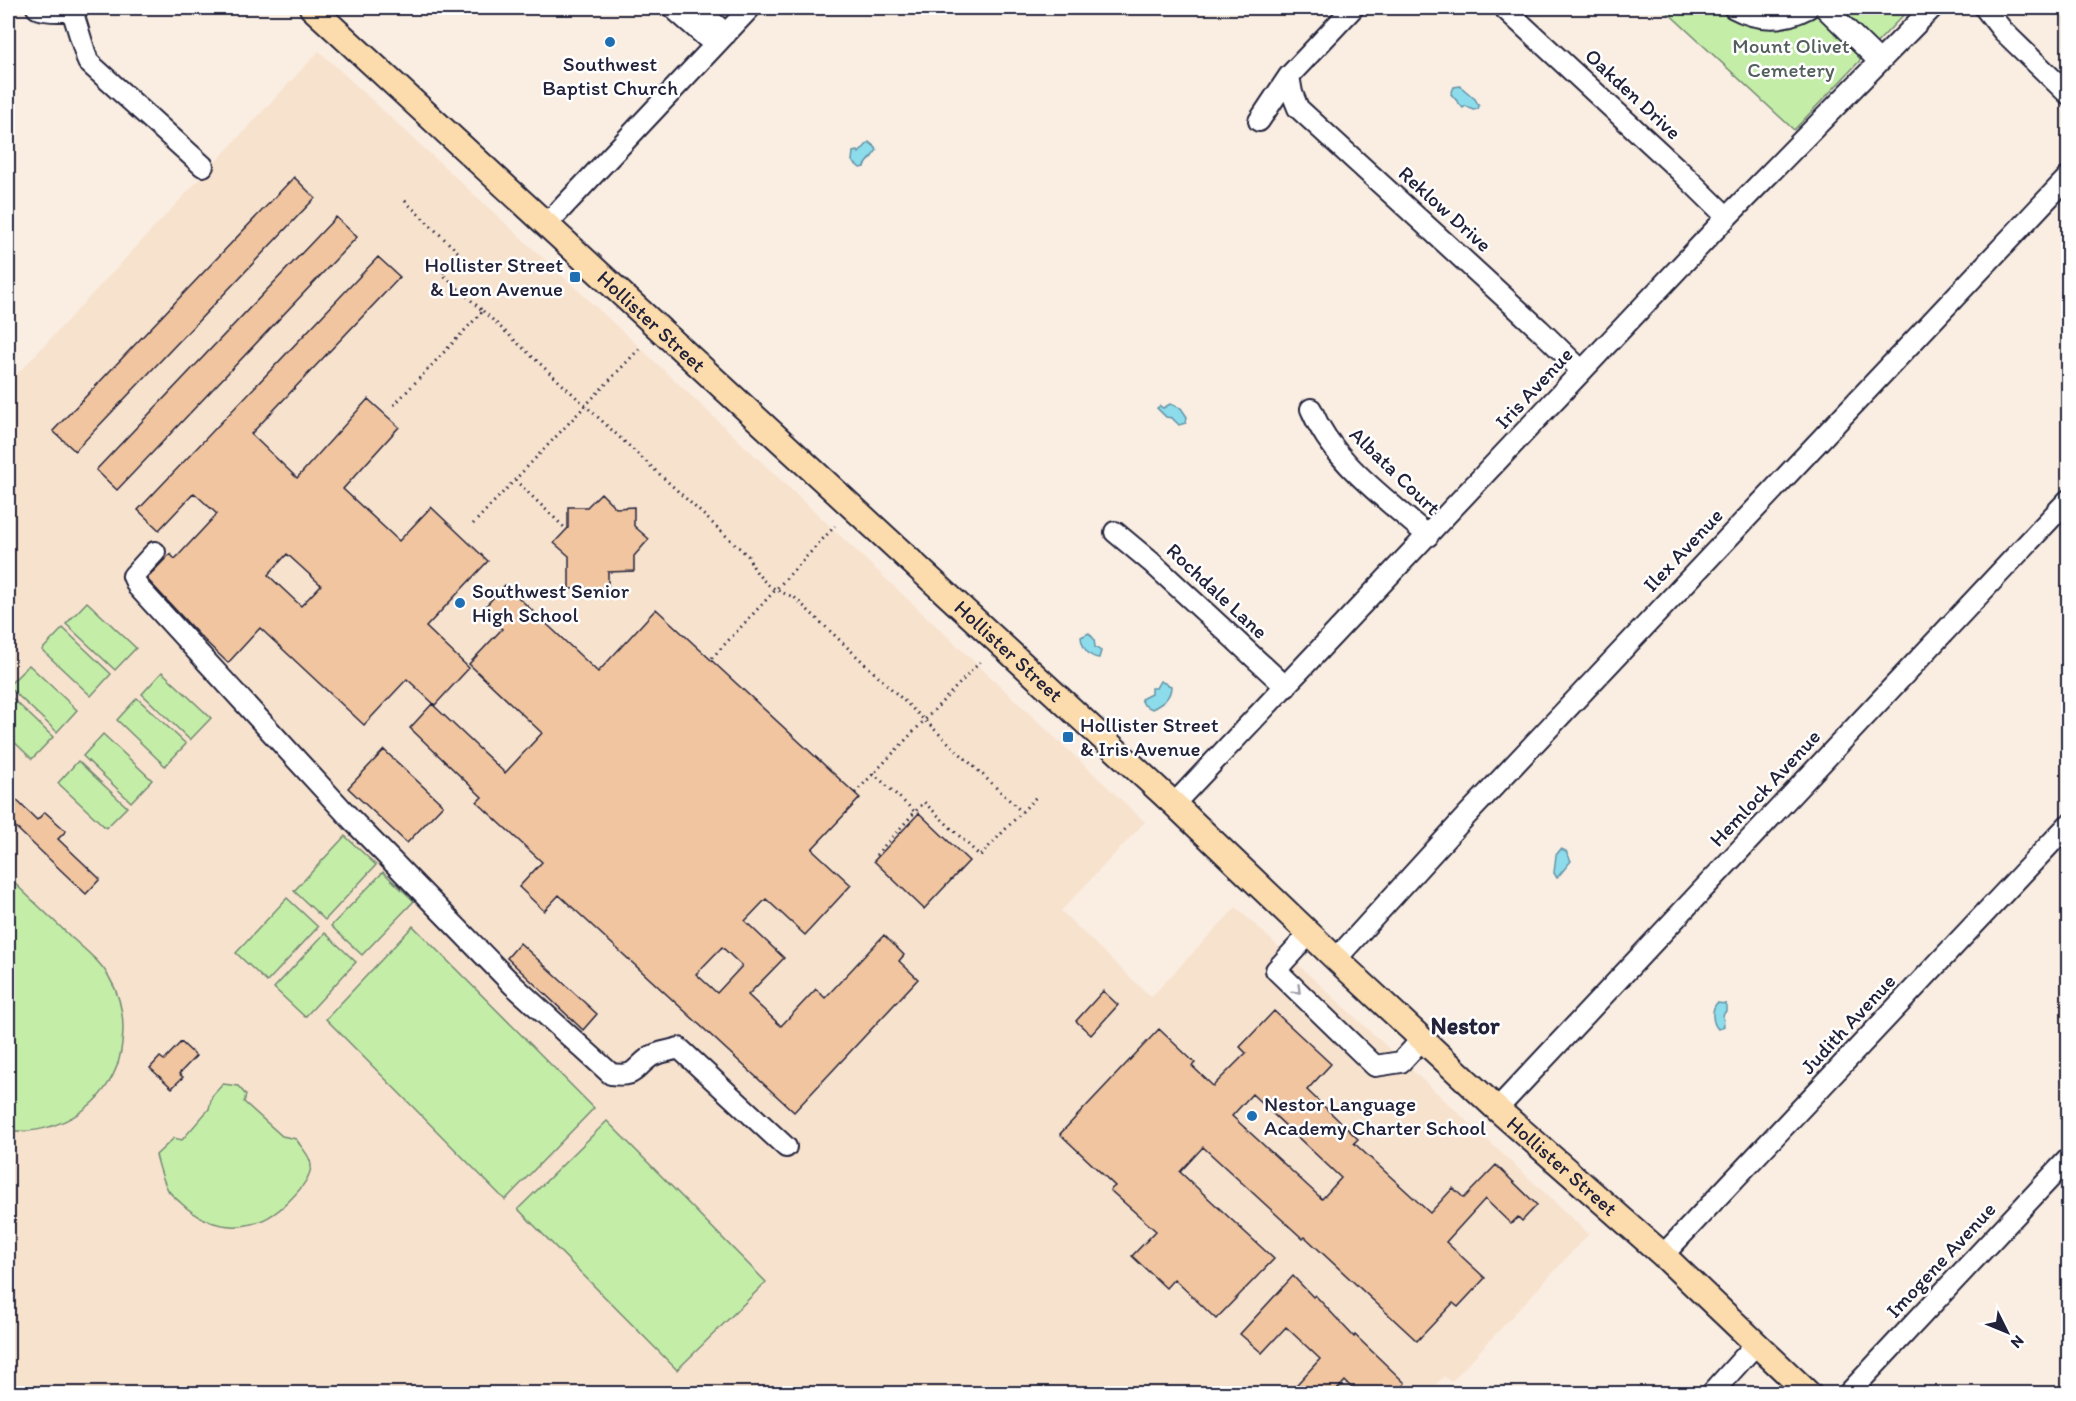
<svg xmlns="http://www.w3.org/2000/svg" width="2076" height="1401" font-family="Itim,sans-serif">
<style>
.built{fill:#f7e2ce}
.green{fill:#c4eda8;stroke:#738872;stroke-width:1.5}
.water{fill:#8ddceb;stroke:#6292a5;stroke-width:1.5}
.building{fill:#f0c5a0;stroke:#22223b;stroke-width:1.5;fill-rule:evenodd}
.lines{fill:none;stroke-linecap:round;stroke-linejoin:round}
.minor-casing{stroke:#22223b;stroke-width:24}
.major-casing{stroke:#22223b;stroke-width:28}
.path{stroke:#22223b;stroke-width:3;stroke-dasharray:1.5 4.5;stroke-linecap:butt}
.minor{stroke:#fff;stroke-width:20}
.major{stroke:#fcdcac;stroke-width:24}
.oneway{stroke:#9c9ca7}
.poi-dot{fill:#1f6fb2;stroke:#fff;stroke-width:2}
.labels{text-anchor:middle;stroke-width:5;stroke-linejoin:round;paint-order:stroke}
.park-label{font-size:21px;fill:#535f5c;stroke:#fff}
.poi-label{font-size:21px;fill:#22223b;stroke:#fff;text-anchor:start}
.street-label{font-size:21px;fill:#22223b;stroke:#fff}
.quarter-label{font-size:24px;font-weight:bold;fill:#22223b;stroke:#fff}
</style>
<rect width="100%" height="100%" fill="#faeee2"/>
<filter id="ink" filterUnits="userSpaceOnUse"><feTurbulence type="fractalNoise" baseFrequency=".0167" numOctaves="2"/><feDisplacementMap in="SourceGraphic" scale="12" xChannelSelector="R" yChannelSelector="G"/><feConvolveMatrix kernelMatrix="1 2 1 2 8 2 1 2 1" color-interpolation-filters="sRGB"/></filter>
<g filter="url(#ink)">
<path class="built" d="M319,51L634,342L1145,822L1061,911L1151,997L1236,907L1589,1234L1451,1382L1444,1376L1428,1393H8V384Z"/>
<path class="green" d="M1663,8H1910L1794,130Z
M87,602L136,648L115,670L66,624Z
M63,628L111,674L91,696L42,650Z
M29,665L77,710L57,732L8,686Z
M162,672L211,718L190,740L142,694Z
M8,694L53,737L32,759L8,736Z
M137,698L186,744L165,766L117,720Z
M103,734L152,780L131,802L83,756Z
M78,761L127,807L106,828L58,783Z
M345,836L376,865L325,920L294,891Z
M383,872L414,901L362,955L331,926Z
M8,877C29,897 50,917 71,937C84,949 100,961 109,977C121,997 125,1020 122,1043C120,1066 109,1087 92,1103C70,1123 37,1135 8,1130Z
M287,898L318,927L267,982L236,953Z
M413,926L594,1108L505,1200L326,1019Z
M325,933L356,962L305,1017L274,988Z
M223,1084L238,1086L246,1095L244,1102L282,1136L296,1139C301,1147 312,1158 311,1167C309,1181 297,1193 288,1202C256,1234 214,1234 181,1203C177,1199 171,1195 168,1190C162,1179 159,1166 156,1155L174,1138L182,1140L209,1109L212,1096Z
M607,1121L766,1282L677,1370L518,1209Z"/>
<path class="water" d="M1460,86L1475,99L1479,106L1478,109L1473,110L1466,106L1463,108L1451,94L1454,87Z
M869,142L875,147L877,150L864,167L860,168L852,161L853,152L858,151L859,153Z
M1170,404L1181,408L1187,417L1186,423L1179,425L1172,418L1166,417L1157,408L1160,406L1163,408Z
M1089,633L1094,639L1095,647L1101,651L1099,658C1088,657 1082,647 1081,637Z
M1160,681L1171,686C1171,698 1162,704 1152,709L1144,705L1141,699L1151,694V688H1156Z
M1561,849L1566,851L1571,861L1557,878L1554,873L1556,855Z
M1717,1003L1726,1004V1011L1723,1015L1724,1026L1718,1029C1712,1023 1711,1009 1717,1003Z"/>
<path class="building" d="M294,177L315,198L75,451L53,431Z
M336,217L357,237L117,490L96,470Z
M378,257L400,277L251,434L297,478L368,399L399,427L343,489L399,541L431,507L488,561L426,627L469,668L435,705L407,679L364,725L260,628L228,663L199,635L148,580L147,578L170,554L175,559L217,514L194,493L159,530L138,510ZM287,554L321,585L301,606L268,575Z
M601,493L616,508L634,507V526L649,539L634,556V571L608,572V588L569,589V556L554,543L568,528V507H587Z
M505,585L598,672L656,609L860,798L812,849L851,885L805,935L766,899L745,921L784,958L748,995L781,1026L816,989L825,998L884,935L904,955L899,961L918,979L794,1112L559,895L544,911L519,887L542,862L477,802L482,797L410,728L432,704L505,773L542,733L469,664L502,629L482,610ZM722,947L742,966L717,993L696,974Z
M384,750L443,805L407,843L348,788Z
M8,792L37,820L45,812L66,831L58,839L100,879L86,894L8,820Z
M919,813L969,861L924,909L874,861Z
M520,943L597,1014L583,1030L507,958Z
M1103,991L1118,1005L1091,1035L1076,1021Z
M1274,1011L1331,1064L1307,1090L1358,1139L1354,1143L1430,1213L1453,1188L1464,1198L1496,1165L1537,1205L1522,1221L1518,1217L1511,1224L1485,1199L1446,1242L1485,1278L1458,1307L1453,1303L1417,1341L1305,1237L1303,1239L1203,1147L1180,1172L1274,1259L1216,1319L1174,1279L1166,1288L1132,1256L1156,1231L1110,1190L1115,1186L1060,1134L1159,1029L1195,1063L1192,1066L1213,1086L1246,1053L1240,1047ZM1252,1094L1341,1178L1322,1199L1232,1116Z
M181,1042L196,1056L179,1074L183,1077L172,1088L150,1068L160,1057L164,1060Z
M1293,1276L1313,1297L1315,1295L1354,1337L1355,1335L1405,1383L1396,1394H1358L1345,1381L1333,1394H1288L1320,1359L1286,1327L1262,1353L1240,1334Z"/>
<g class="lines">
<g class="minor-casing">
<path id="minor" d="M37,8C48,12 68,12 79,8
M673,8L715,45
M697,8L726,34
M1504,8L1680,171L1727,217
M1734,8C1758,21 1784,21 1808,8
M1825,8L1879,61
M1985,8L2003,31L2068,94
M72,10L88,62L203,166
M1289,76L1292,93L1298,108L1539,329L1582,371
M1259,121L1289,76L1353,8
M548,223L750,8
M1311,409C1333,463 1386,498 1428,536
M1115,532L1151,562L1286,687
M155,552L133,576L138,587L351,819L513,985L611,1074C637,1077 632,1070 650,1057C657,1052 670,1051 679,1048L786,1147
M1174,804L1727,217L1932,8
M1310,933L1276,970L1375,1066L1401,1062L1422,1039
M1336,959L1467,815L2068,177
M1497,1109L2068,500
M1663,1255L2068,825
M1711,1394L1756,1344
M1848,1394L2068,1159"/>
</g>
<g class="major-casing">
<g id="major">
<path id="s1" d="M312,8L1174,804L1336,959L1497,1109L1663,1255L1809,1394"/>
</g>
</g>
<path class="path" d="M483,311L748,556C758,580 770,589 794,597L1022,812
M394,405L483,311L442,274L461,255L404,200
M515,480L567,530
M473,524L642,346
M712,658L835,526
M873,773L915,812
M855,793L981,661
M876,855L924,802L980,856L1037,796"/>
<use href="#minor" class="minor"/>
<use href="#major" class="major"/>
</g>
<defs><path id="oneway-chevron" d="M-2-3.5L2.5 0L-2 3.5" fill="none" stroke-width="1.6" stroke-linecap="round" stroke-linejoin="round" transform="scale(1.5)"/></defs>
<use class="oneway" href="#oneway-chevron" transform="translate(1297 990) rotate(44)"/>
</g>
<g class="poi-dot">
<circle cx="610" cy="42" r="6"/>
<rect x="569" y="271" width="12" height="12" rx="3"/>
<circle cx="460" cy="603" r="6"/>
<rect x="1062" y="731" width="12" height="12" rx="3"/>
<circle cx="1252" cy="1116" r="6"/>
</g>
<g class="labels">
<g class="park-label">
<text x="1791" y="53">Mount Olivet<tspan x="1791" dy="24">Cemetery</tspan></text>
</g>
<g class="poi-label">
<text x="610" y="71" text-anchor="middle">Southwest<tspan x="610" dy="24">Baptist Church</tspan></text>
<text x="563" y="272" text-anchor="end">Hollister Street<tspan x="563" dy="24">&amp; Leon Avenue</tspan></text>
<text x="472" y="598">Southwest Senior<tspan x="472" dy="24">High School</tspan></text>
<text x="1080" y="732">Hollister Street<tspan x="1080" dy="24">&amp; Iris Avenue</tspan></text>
<text x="1264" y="1111">Nestor Language<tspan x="1264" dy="24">Academy Charter School</tspan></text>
</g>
<g class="street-label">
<text transform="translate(1633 94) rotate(43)" y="7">Oakden Drive</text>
<text transform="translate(1445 209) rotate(42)" y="7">Reklow Drive</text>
<text dy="7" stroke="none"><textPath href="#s1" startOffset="462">Hollister Street</textPath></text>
<text transform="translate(1534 388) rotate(-47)" y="7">Iris Avenue</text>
<text transform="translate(1395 471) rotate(44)" y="7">Albata Court</text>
<text transform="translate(1683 550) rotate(-47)" y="7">Ilex Avenue</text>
<text transform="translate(1217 591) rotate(43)" y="7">Rochdale Lane</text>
<text dy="7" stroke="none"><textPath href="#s1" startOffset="948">Hollister Street</textPath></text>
<text transform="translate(1765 788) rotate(-47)" y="7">Hemlock Avenue</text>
<text transform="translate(1848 1024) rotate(-47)" y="7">Judith Avenue</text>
<text dy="7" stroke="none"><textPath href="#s1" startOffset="1704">Hollister Street</textPath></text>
<text transform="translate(1941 1260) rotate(-47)" y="7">Imogene Avenue</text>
</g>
<g class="quarter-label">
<text x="1465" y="1034">Nestor</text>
</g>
</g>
<rect width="2076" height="1401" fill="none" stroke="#fff" stroke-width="30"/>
<rect x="15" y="15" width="2046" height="1371" fill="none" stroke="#22223b" stroke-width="2" filter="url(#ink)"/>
<g transform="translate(2007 1332) rotate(133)" stroke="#ffffff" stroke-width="4.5" paint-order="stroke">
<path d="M0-4.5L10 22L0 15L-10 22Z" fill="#22223b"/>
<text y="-9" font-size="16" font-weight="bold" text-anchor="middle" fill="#22223b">N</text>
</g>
</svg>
